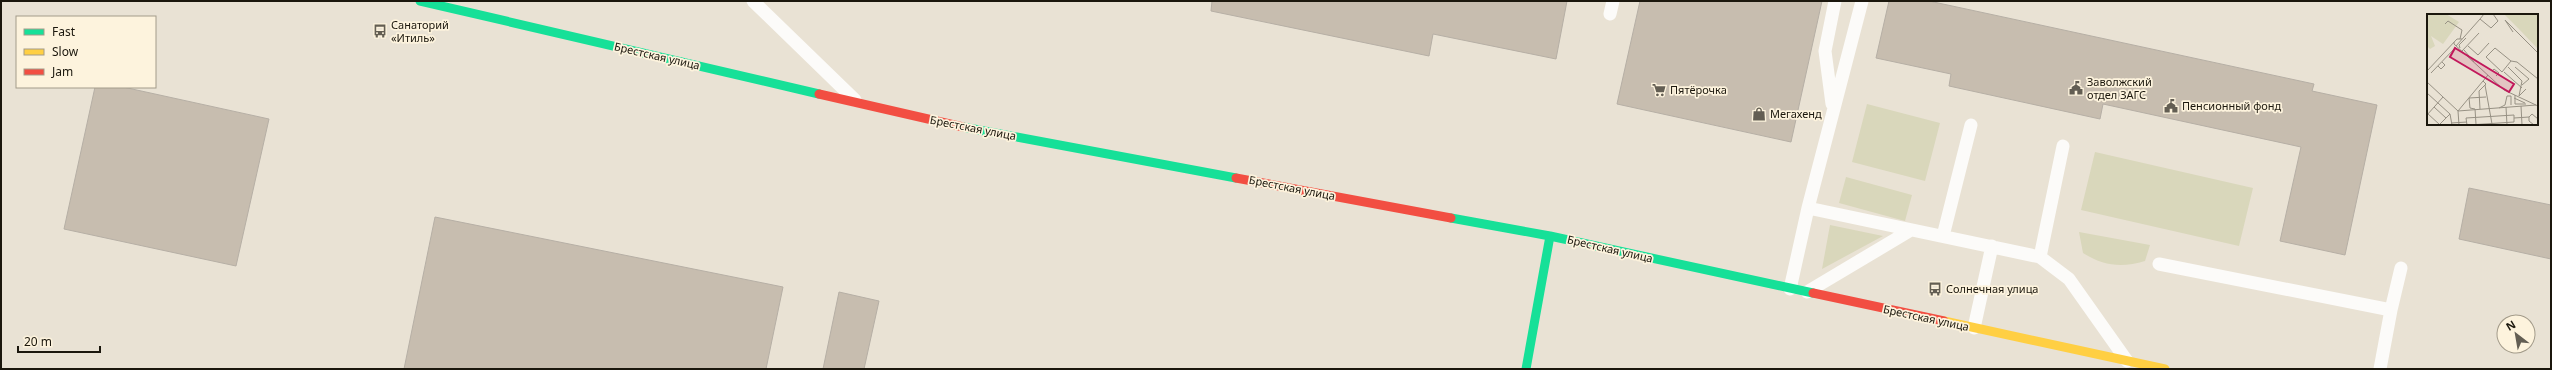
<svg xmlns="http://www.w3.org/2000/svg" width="2552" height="370" font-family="'Noto Sans',sans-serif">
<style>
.green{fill:#d9d7bb}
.building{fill:#c7bdaf;stroke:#b6afa5}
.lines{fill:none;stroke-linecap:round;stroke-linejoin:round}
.lane{stroke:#fcfbf9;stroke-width:13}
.fast{stroke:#16e098;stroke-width:9}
.slow{stroke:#ffcf43;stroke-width:9}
.jam{stroke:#f24e42;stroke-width:9}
.labels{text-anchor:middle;stroke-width:3.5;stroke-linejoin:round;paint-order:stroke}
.poi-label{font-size:11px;fill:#1b170d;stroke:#fdf3dd;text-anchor:start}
.street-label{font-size:11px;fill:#1b170d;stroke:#fdf3dd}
.inset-road{fill:none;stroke:#979184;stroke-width:1}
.view{fill:#c2185b;fill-opacity:0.15;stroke:#c2185b;stroke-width:2}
.inset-edge{fill:none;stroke:#1b170d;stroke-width:2}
</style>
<rect width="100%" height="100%" fill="#e9e2d4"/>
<path class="green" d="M1867,104L1940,123L1925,181L1852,162Z
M2095,152L2253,188L2239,246L2081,210Z
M1846,177L1912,195L1905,221L1839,203Z
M1830,225L1883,236L1822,269Z
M2079,232L2150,245L2145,261C2122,268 2103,266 2083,253Z"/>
<path class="building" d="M1212,1H1567L1556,59L1433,34L1429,56L1211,11Z
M1640,1H1822L1791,142L1617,104Z
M1889,1H1929L2314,84L2312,91L2377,105L2345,255L2280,241L2301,147L2103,104L2100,119L1949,86L1951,74L1876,58Z
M95,87H123L269,119L236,266L64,229Z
M2469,188L2551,205V259L2459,239Z
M435,217L783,287L766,369H404Z
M839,292L879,301L864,369H823Z"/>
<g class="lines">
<path class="lane" d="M753,1L855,100
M1610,14L1613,1
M1832,104L1825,51L1835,1
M1808,208L2040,257L2069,279L2127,361
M1943,236L1971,125
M2040,257L2063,146
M2159,264L2391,310L2380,369
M1790,289L1808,208L1862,1
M1807,292L1911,230
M2391,310L2401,268
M1974,328L1992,246"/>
<path class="fast" d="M420,1L819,94
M963,127L1236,178
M1451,218L1550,236L1813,293
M1526,369L1550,236"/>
<path class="slow" d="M1944,321L2165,369"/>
<path class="jam" d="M819,94L963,127
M1236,178L1451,218
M1813,293L1944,321"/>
</g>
<defs>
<g id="bus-bare" transform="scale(1.08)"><path d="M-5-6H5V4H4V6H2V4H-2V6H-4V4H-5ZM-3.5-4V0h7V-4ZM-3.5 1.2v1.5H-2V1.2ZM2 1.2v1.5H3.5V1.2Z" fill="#635e53" stroke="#fdf3dd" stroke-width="2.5" paint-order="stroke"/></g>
<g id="civic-bare" transform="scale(1.08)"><path d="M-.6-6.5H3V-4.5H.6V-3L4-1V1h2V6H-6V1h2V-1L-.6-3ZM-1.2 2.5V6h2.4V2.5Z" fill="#635e53" stroke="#fdf3dd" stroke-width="2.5" paint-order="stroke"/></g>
<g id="supermarket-bare" transform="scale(1.08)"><path d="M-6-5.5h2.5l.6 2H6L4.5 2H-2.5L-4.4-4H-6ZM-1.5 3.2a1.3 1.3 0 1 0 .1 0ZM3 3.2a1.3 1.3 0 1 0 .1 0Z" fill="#635e53" stroke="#fdf3dd" stroke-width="2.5" paint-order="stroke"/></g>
<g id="shop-bare" transform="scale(1.08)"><path d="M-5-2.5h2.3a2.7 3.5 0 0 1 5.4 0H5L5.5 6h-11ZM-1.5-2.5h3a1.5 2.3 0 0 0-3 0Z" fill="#635e53" stroke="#fdf3dd" stroke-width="2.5" paint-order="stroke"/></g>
</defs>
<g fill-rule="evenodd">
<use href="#bus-bare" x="380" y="31"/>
<use href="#civic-bare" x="2076" y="88"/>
<use href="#supermarket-bare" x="1659" y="90"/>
<use href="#civic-bare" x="2171" y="106"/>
<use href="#shop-bare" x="1759" y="114"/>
<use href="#bus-bare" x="1935" y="289"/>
</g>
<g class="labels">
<g class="poi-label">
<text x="391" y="29">Санаторий<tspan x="391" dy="13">«Итиль»</tspan></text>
<text x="2087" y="86">Заволжский<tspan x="2087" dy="13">отдел ЗАГС</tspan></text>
<text x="1670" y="94">Пятёрочка</text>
<text x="2182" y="110">Пенсионный фонд</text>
<text x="1770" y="118">Мегахенд</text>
<text x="1946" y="293">Солнечная улица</text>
</g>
<g class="street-label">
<text transform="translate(657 56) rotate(13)" y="4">Брестская улица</text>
<text transform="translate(973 128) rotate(11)" y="4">Брестская улица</text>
<text transform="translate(1292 188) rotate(11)" y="4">Брестская улица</text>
<text transform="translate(1610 249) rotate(13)" y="4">Брестская улица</text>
<text transform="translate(1926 318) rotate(12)" y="4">Брестская улица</text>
</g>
</g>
<g transform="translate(2427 14)">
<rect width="111" height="111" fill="#e9e2d4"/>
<path d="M0,0H19L32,8L16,30L4,22L8,32L3,35L0,32ZM77,0H111V35L91,14Z" fill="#d9d7bb"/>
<path class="inset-road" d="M57,0L53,5L64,14L71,7L66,0M18,10L21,7L35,16L33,25M86,18L78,6L111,39M27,28V30L77,76L111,92M29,32L53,5M41,32L51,41L62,29M33,34L32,31L39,24M37,36L47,48M35,37L52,19M84,47L68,34L59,43L75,58L84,47L90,48L111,65M11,52L14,55L18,51L15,48M81,53L95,67L92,82L99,75M88,53L102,65L95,71M0,57L30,25H35M65,57L67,55L72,59L69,62M77,58L95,74M4,59L29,33M0,68L31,97M58,71L65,110M0,79L23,100L25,111M88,81V90H99M87,84L98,89M94,92L95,111M7,93L19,104M79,93L80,111M72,94L78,91L80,82H84V91M53,95L52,77L59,70L56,67M31,97L109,91M31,97L61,61M31,97L32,111M0,99L13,111M0,101L16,83M87,104L102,103M24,109L40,108M49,110L48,95L43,94L42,84L59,83M12,111L23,100M40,111L39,104L87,101V108L42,111M107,111L102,107V103L105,100L111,105"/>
<path class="view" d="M28,34L87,70L82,78L23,43Z"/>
<rect width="111" height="111" class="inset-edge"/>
</g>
<rect width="2552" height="370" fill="none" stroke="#1b170d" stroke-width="4"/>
<rect x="16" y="16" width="140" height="72" fill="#fdf3dd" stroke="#a39b8a"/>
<rect x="24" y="29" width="20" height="6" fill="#16e098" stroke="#a39b8a"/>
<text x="52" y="36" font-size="12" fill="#1b170d">Fast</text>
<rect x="24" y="49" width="20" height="6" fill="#ffcf43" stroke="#a39b8a"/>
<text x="52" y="56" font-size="12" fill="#1b170d">Slow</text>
<rect x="24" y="69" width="20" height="6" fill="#f24e42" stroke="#a39b8a"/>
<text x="52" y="76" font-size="12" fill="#1b170d">Jam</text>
<g transform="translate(2516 334) rotate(329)"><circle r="19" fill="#fdf3dd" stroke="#a39b8a"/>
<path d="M0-3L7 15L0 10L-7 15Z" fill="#635e53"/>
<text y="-6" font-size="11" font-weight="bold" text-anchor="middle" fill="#1b170d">N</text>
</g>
<path d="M18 346v6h82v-6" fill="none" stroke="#1b170d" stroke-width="2"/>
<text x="24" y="346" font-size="12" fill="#1b170d" stroke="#fdf3dd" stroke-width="3" paint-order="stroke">20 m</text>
</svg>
